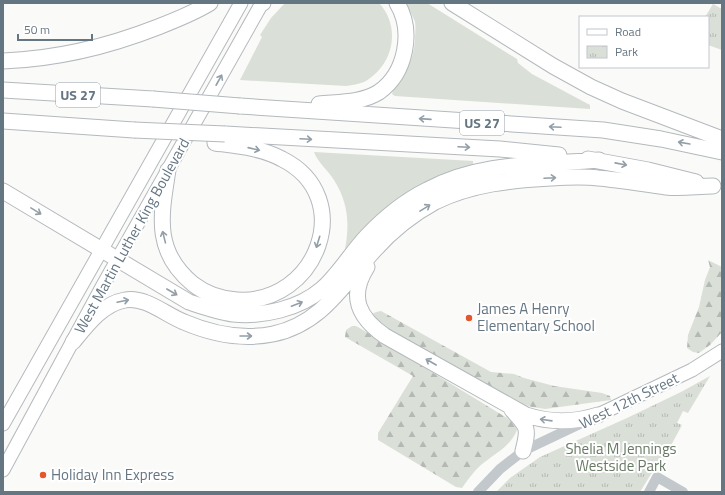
<svg xmlns="http://www.w3.org/2000/svg" width="725" height="495" font-family="'Titillium Web',sans-serif">
<style>
.green{fill:#dadfd7}
.forest{fill:url(#forest-firs)}
.park{fill:url(#park-tufts)}
.lines{fill:none;stroke-linecap:round;stroke-linejoin:round}
.major-casing{stroke:#b5babe;stroke-width:15}
.highway-casing{stroke:#b4b9bd;stroke-width:17}
.minor{stroke:#c3c8cc;stroke-width:10}
.major{stroke:#fff;stroke-width:13}
.highway{stroke:#fff;stroke-width:15}
.highway-bridge-casing{stroke:#b4b9bd;stroke-width:17;stroke-linecap:butt}
.highway-bridge{stroke:#fff;stroke-width:15}
.oneway{stroke:#939fa8}
.poi-dot{fill:#e4572e;stroke:#fff;stroke-width:1.5}
.labels{text-anchor:middle;stroke-width:4;stroke-linejoin:round;paint-order:stroke}
.shield{fill:#fff;stroke:#939fa8;stroke-width:1}
.shield-label{font-size:14px;font-weight:bold;fill:#657683}
.street-label{font-size:15px;fill:#657683;stroke:#fff}
.poi-label{font-size:15px;fill:#657683;stroke:#fff;text-anchor:start}
.park-label{font-size:15px;fill:#687a64;stroke:#fff}
</style>
<defs>
<pattern id="forest-firs" width="22" height="20" patternUnits="userSpaceOnUse"><rect width="22" height="20" fill="#dadfd7"/><path d="M5 1l3.5 6h-7zM16 11l3.5 6h-7z" fill="#b4b9b4"/></pattern>
<pattern id="park-tufts" width="24" height="20" patternUnits="userSpaceOnUse"><rect width="24" height="20" fill="#dadfd7"/><path d="M3 7l-1-3M5 7V3M7 7l1-3M15 17l-1-3M17 17v-4M19 17l1-3" fill="none" stroke="#b4b9b4"/></pattern>
</defs>
<rect width="100%" height="100%" fill="#fafaf8"/>
<path class="green" d="M285,3H379C402,28 393,66 364,82C359,84 352,85 346,86L240,80L262,37L260,35L271,18Z
M404,3H427L517,59L518,63L532,74L590,105V109L395,96L392,94L393,91C405,74 413,62 415,41C415,35 416,28 415,22C413,15 408,9 404,3Z
M314,152L473,161V166L468,167L343,258C350,230 350,205 334,180C328,170 318,163 314,152Z"/>
<path class="forest" d="M708,260L722,267V332L710,345L699,353L693,352L687,348L688,335L699,307L705,280L710,267Z
M381,311L491,372L514,374L524,378L554,386L602,393L610,396L611,400L545,409L532,407L499,397L372,322V314L376,312Z
M352,326L358,327L507,418L514,424L517,430C511,445 498,452 486,461C476,468 469,478 462,488L456,487L378,440V433L413,376L345,337L346,330Z"/>
<path class="park" d="M713,4L722,9V50L708,45V17H705Z
M710,376L688,413L683,411L677,423L682,425L660,466L651,474L640,492H496L510,478L540,457L627,418L681,392Z"/>
<g class="lines">
<g class="major-casing">
<path id="major" d="M598,415L692,370L722,351
M3,424L241,3
M3,470L102,287L262,3"/>
</g>
<g class="highway-casing">
<path id="highway" d="M262,3H263
M452,3L553,66L591,87L622,101L722,139
M3,61C57,59 107,47 158,27C176,20 194,13 210,3
M3,90L153,99
M319,104C338,102 362,103 379,92C406,73 414,31 397,3
M240,106L603,130L661,139L722,152
M3,121L134,130
M225,134L500,149L559,155
M588,159L648,170L696,182
M168,170C161,215 153,251 193,284C206,294 220,299 237,300C317,305 358,197 282,159C262,148 238,146 215,143
M3,191L189,302C204,307 218,312 233,314C262,317 299,309 322,289C339,274 351,253 367,236C384,218 405,201 427,190C480,161 541,165 599,160
M367,267C348,297 359,318 385,336L526,415C551,423 573,423 598,415
M73,342C86,326 102,304 125,300C145,296 166,315 184,322C212,334 243,340 273,334C320,324 341,288 371,254C389,233 411,215 435,202C471,184 512,180 551,178C567,177 582,176 598,178C621,180 643,184 666,187C681,189 698,186 713,186
M512,410C528,427 529,428 523,451"/>
</g>
<path class="minor" d="M478,492L500,469L523,451L584,422
M649,492L657,477L683,492"/>
<use href="#major" class="major"/>
<use href="#highway" class="highway"/>
<g class="highway-bridge-casing">
<path id="highway-bridge" d="M153,99L240,106
M134,130L225,134"/>
</g>
<use href="#highway-bridge" class="highway-bridge"/>
</g>
<defs><path id="oneway-shaft" d="M-6 0H5M1.5-3L5.5 0L1.5 3" fill="none" stroke-width="1.6" stroke-linecap="round" stroke-linejoin="round"/></defs>
<g class="oneway">
<use href="#oneway-shaft" transform="translate(219 80) rotate(-61)"/>
<use href="#oneway-shaft" transform="translate(425 119) rotate(-176)"/>
<use href="#oneway-shaft" transform="translate(555 127) rotate(-177)"/>
<use href="#oneway-shaft" transform="translate(306 139) rotate(3)"/>
<use href="#oneway-shaft" transform="translate(684 143) rotate(-170)"/>
<use href="#oneway-shaft" transform="translate(464 147) rotate(3)"/>
<use href="#oneway-shaft" transform="translate(254 149) rotate(13)"/>
<use href="#oneway-shaft" transform="translate(621 164) rotate(11)"/>
<use href="#oneway-shaft" transform="translate(550 178) rotate(-3)"/>
<use href="#oneway-shaft" transform="translate(425 208) rotate(-32)"/>
<use href="#oneway-shaft" transform="translate(36 211) rotate(31)"/>
<use href="#oneway-shaft" transform="translate(164 237) rotate(-104)"/>
<use href="#oneway-shaft" transform="translate(318 242) rotate(107)"/>
<use href="#oneway-shaft" transform="translate(172 292) rotate(30)"/>
<use href="#oneway-shaft" transform="translate(123 301) rotate(-12)"/>
<use href="#oneway-shaft" transform="translate(297 304) rotate(-21)"/>
<use href="#oneway-shaft" transform="translate(246 336)"/>
<use href="#oneway-shaft" transform="translate(431 362) rotate(-150)"/>
<use href="#oneway-shaft" transform="translate(546 420) rotate(-172)"/>
</g>
<g class="poi-dot">
<circle cx="469" cy="318" r="4"/>
<circle cx="43" cy="475" r="4"/>
</g>
<g class="labels">
<g class="shield">
<rect x="56" y="83" width="44" height="24" rx="3"/>
<rect x="460" y="111" width="44" height="24" rx="3"/>
</g>
<g class="shield-label">
<text x="78" y="100">US 27</text>
<text x="482" y="128">US 27</text>
</g>
<g class="street-label">
<text transform="translate(132 236) rotate(-61)" y="5">West Martin Luther King Boulevard</text>
<text transform="translate(629 401) rotate(-26)" y="5">West 12th Street</text>
</g>
<g class="poi-label">
<text x="477" y="314">James A Henry<tspan x="477" dy="17">Elementary School</tspan></text>
<text x="51" y="480">Holiday Inn Express</text>
</g>
<g class="park-label">
<text x="621" y="454">Shelia M Jennings<tspan x="621" dy="17">Westside Park</tspan></text>
</g>
</g>
<rect width="725" height="495" fill="none" stroke="#657683" stroke-width="8"/>
<rect x="579" y="16" width="130" height="52" fill="#ffffff" stroke="#c1c8cd"/>
<rect x="587" y="29" width="20" height="6" fill="#ffffff" stroke="#c1c8cd"/>
<text x="615" y="36" font-size="12" fill="#657683">Road</text>
<rect x="587" y="46" width="20" height="12" fill="url(#park-tufts)" stroke="#c1c8cd"/>
<text x="615" y="56" font-size="12" fill="#657683">Park</text>
<path d="M18 34v6h74v-6" fill="none" stroke="#657683" stroke-width="2"/>
<text x="24" y="34" font-size="12" fill="#657683" stroke="#ffffff" stroke-width="3" paint-order="stroke">50 m</text>
</svg>
